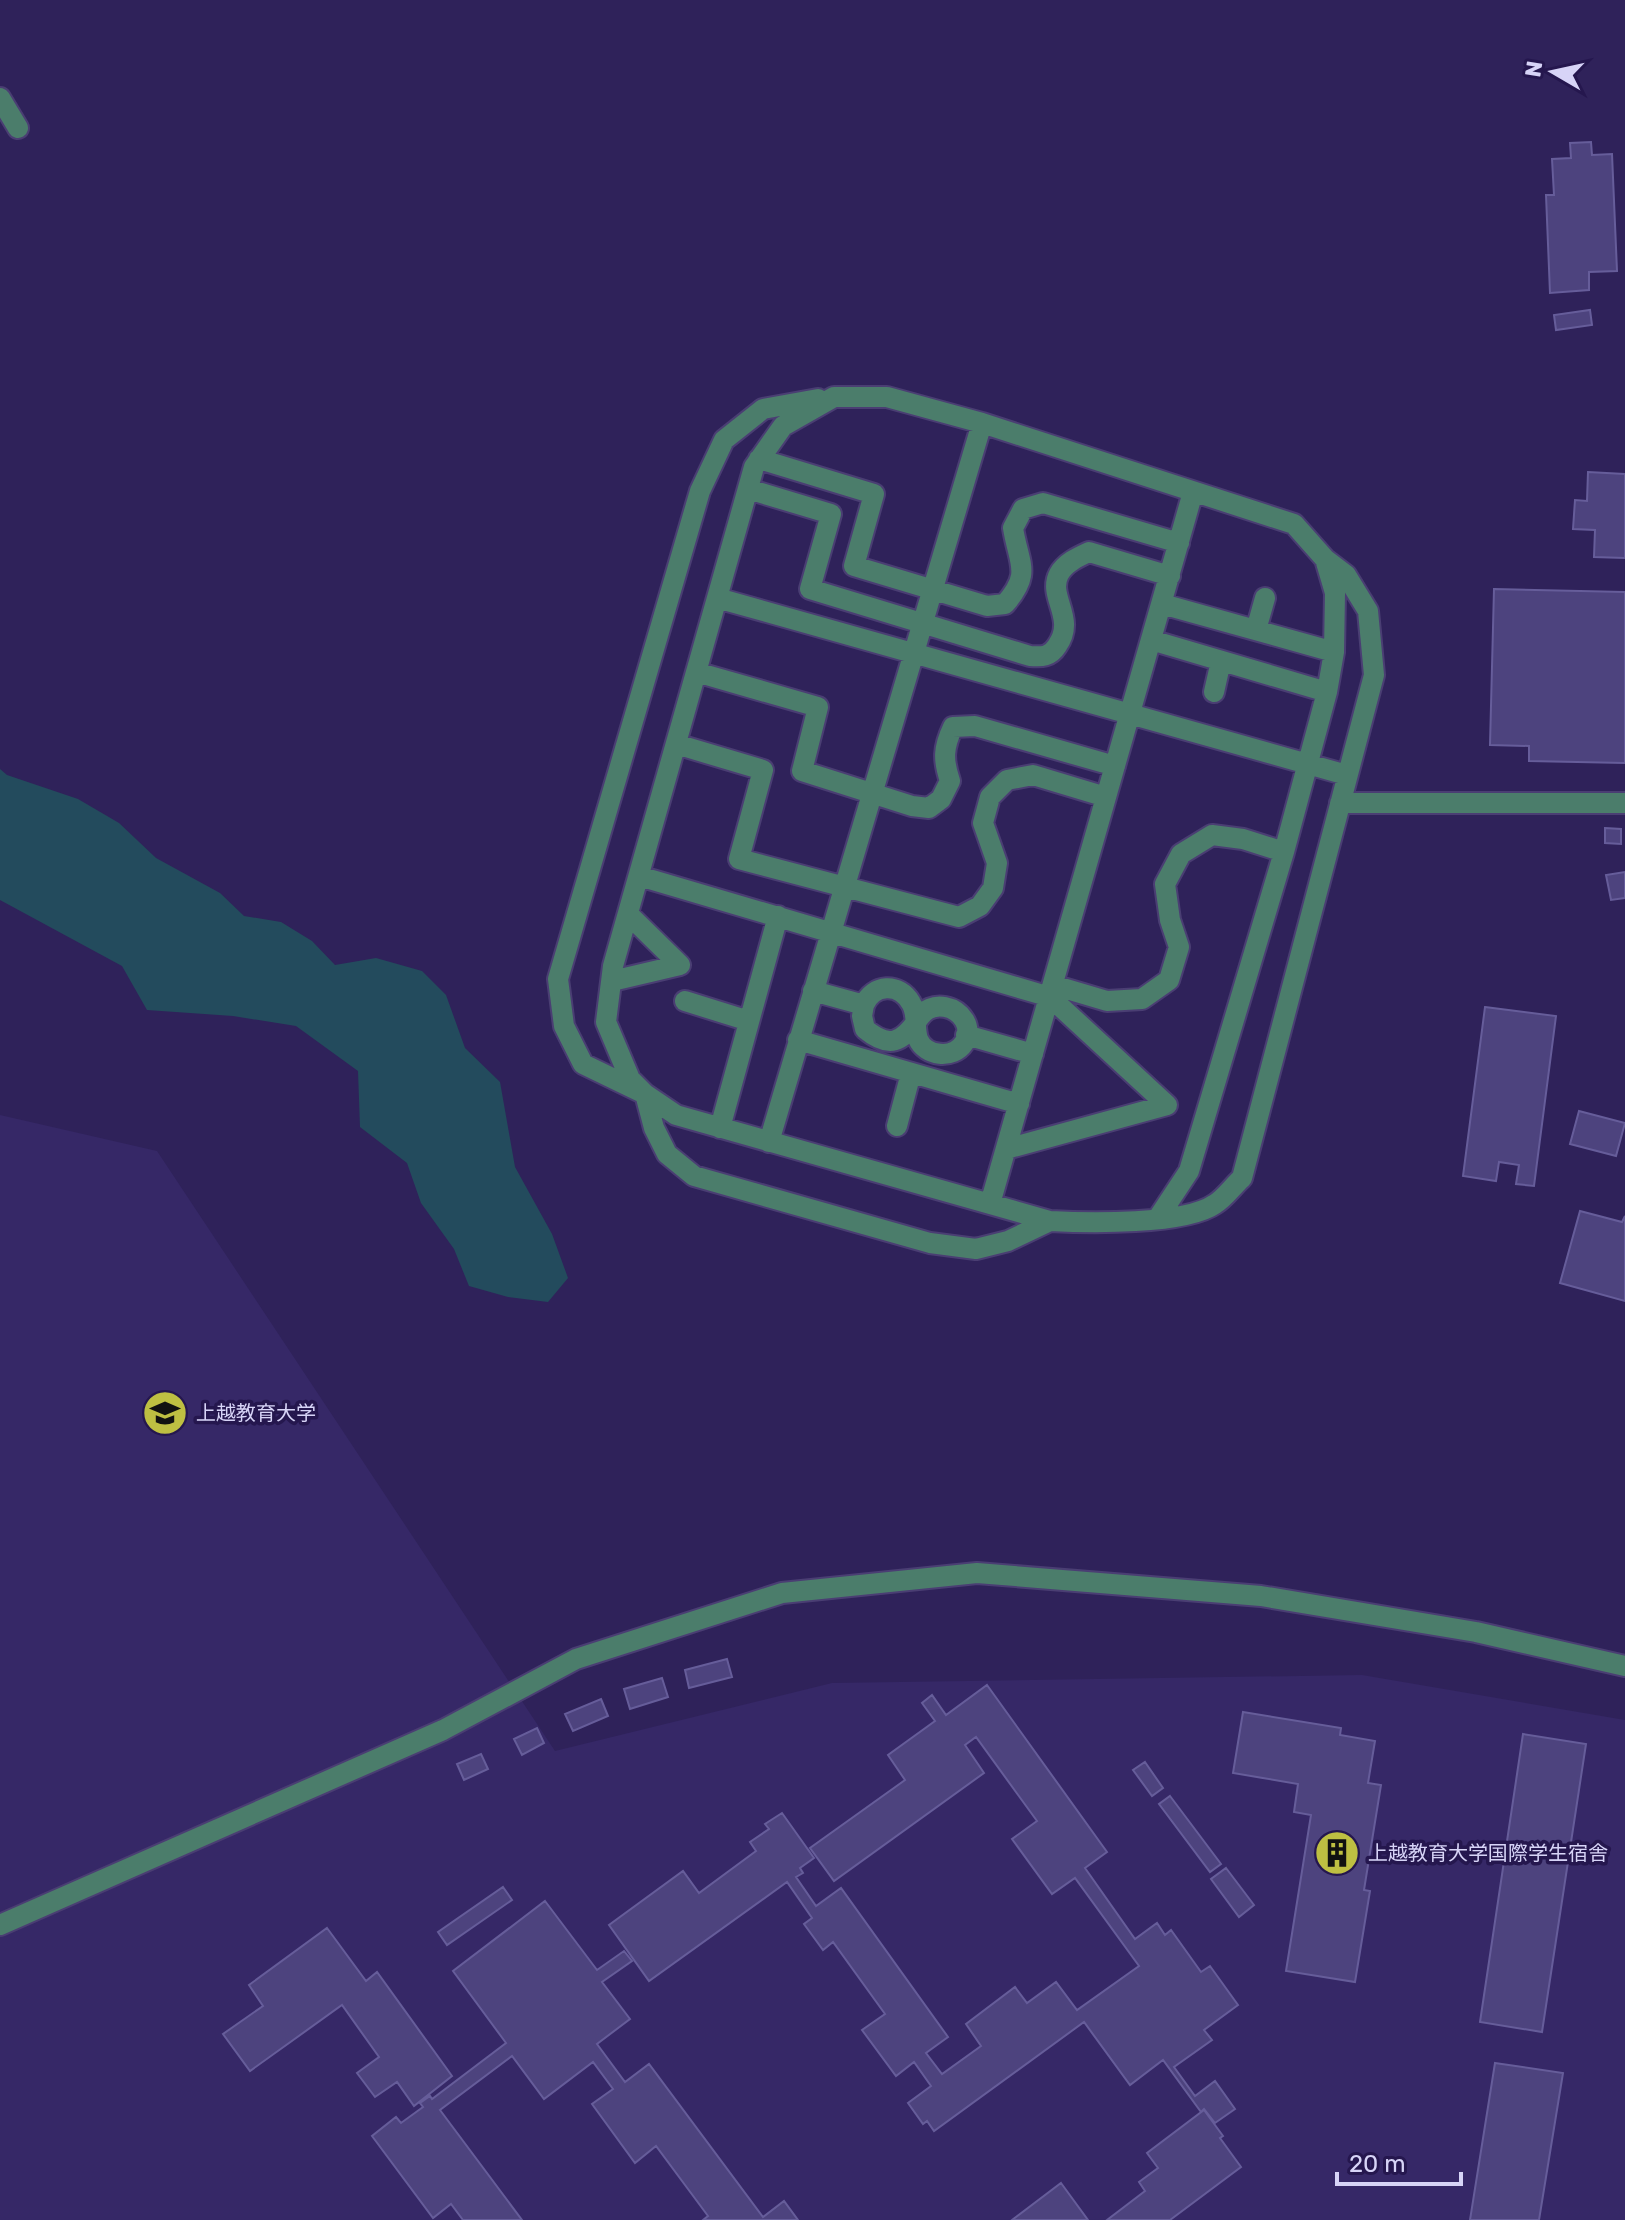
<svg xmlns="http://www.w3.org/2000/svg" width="1625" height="2220" font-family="Rubik,'Noto Sans JP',sans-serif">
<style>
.built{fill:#362867}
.water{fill:#234b5d}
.building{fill:#4d437e;stroke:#665d9a;stroke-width:2}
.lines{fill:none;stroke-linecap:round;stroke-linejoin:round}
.minor-casing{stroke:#4a3e73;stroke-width:24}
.minor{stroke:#4b7d6b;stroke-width:20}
.labels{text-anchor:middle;stroke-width:7;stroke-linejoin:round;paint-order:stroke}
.poi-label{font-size:20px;fill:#d7d4f7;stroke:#25174e;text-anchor:start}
</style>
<rect width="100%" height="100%" fill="#2f225a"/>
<path class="built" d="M0,1115L157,1151L555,1751L832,1683L1362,1675L1625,1720V2220H0Z"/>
<path class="water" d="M0,769L7,775L78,799L119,823L156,858L220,893L244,916L281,922L312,941L335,965L376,958L422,971L446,995L465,1048L500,1082L515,1167L552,1234L568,1278L548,1302L508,1297L469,1286L454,1249L421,1203L407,1163L360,1127L358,1071L296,1026L233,1016L147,1010L122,966L0,900Z"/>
<path class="building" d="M1591,142L1592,155L1612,154L1617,271L1589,272V290L1550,293L1546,195H1554L1552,159L1571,158L1570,143Z
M1590,310L1592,325L1556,330L1554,315Z
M1588,472L1625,474V558L1594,557L1595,530L1573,529L1575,500L1587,501Z
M1494,589L1625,592V763L1529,761V746L1490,745Z
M1605,828L1621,829V844L1605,843Z
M1625,872V898L1611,900L1606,875Z
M1485,1007L1556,1016L1534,1186L1516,1184L1519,1165L1499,1162L1496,1181L1463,1176Z
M1579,1111L1625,1123L1616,1156L1570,1144Z
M1580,1211L1622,1222L1625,1216V1301L1560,1283Z
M727,1659L732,1677L689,1688L685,1670Z
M662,1678L668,1697L630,1709L624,1689Z
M987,1685L1107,1852L1085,1868L1135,1939L1157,1923L1165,1935L1171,1930L1201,1972L1210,1966L1238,2005L1204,2030L1212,2040L1174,2067L1195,2096L1215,2081L1235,2109L1215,2123L1204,2109L1201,2112L1163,2060L1130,2085L1084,2022L934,2131L927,2121L923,2124L908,2103L931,2086L914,2062L896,2076L862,2030L885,2014L833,1942L823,1950L804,1924L812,1918L787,1882L649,1981L609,1925L683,1871L699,1893L756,1851L750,1842L769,1829L765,1824L782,1813L814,1858L800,1868L803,1873L796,1877L816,1906L841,1888L948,2037L926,2053L942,2074L981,2046L966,2024L1015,1987L1027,2003L1056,1982L1077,2010L1139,1966L1075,1878L1052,1894L1012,1839L1037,1821L976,1737L965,1745L984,1773L834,1881L810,1848L905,1780L888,1755L935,1721L922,1703L932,1695L946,1715Z
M601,1699L608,1716L573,1731L565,1714Z
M1243,1712L1341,1728L1340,1735L1375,1741L1368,1783L1381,1785L1364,1890L1370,1891L1355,1982L1286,1971L1311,1815L1294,1812L1298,1784L1233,1773Z
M537,1728L544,1743L522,1755L514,1739Z
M1523,1734L1586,1744L1542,2032L1480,2022Z
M481,1754L488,1769L464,1780L457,1764Z
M1145,1762L1163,1788L1152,1796L1133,1770Z
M1170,1796L1221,1864L1210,1872L1159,1804Z
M1226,1868L1254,1905L1239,1917L1211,1879Z
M503,1887L512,1900L447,1945L438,1932Z
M545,1901L597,1970L624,1951L632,1961L602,1982L630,2019L597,2044L625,2082L649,2064L763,2217L784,2201L798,2220H703L708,2216L656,2146L635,2163L592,2104L613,2089L593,2062L544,2099L512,2056L440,2110L522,2220H463L451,2204L433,2218L372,2136L396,2117L401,2123L423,2107L420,2103L430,2096L432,2099L506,2043L453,1971Z
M327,1928L366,1981L377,1972L452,2076L414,2106L397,2082L375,2097L357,2073L379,2057L342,2005L250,2071L223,2034L263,2006L249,1985Z
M1495,2063L1563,2073L1539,2220H1470Z
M1204,2110L1223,2136L1220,2138L1241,2167L1170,2220H1107L1145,2191L1139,2182L1158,2168L1147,2153Z
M1061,2183L1088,2220H1012Z"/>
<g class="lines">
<g class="minor-casing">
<path id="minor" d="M0,98L18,128
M834,397H887L982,423L1294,524L1325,559L1346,575L1368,611L1374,675L1242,1178C1233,1186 1225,1198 1215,1204C1185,1225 1088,1223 1050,1221L676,1115L645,1094L630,1079L606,1022L613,966L754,467L783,426Z
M818,399L763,409L724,440L700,491L558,979L564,1026L583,1064L645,1094L654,1128L667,1154L694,1176L930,1243L976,1249L1008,1241L1050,1221
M759,459L874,494L854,566L987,606L1005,604C1032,573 1019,565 1013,528L1023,509L1043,503L1179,543
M748,489L831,514L810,589L1030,656C1042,657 1050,657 1057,646C1077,618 1047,597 1059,574C1065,563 1078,557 1089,552L1170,576
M717,598L1347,775
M1162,604L1334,652
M1256,630L1265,598
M1151,640L1327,692
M696,672L818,707L802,771L912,806L929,808L941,799L950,781C943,760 943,748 953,727L975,726L1115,766
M1214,692L1221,661
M676,744L763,770L739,859L959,917L980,906L993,888L997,863L983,823L990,797L1007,780L1033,775L1106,797
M1340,803H1625
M639,876L1050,997L1167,1105L1006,1149
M612,981L680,965L628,914
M1053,985L1107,1001L1142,999L1169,980L1179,947L1170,920L1165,884L1181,854L1212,835L1243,839L1284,852
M813,991L864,1005C873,984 899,982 911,1003C918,1014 914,1027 918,1039C925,1056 953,1060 964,1043C974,1027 961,1010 945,1007C934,1005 925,1009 919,1018C902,1043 889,1049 865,1029L862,1016L864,1005
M685,1001L749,1021
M966,1035L1033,1054
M798,1040L1019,1104
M897,1126L911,1073
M720,1128L778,916
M769,1142L982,423
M990,1204L1193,492
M1158,1218L1189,1171L1284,852L1327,692L1334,652L1335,593L1325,559
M0,1925L443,1730L576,1659L782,1593L977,1573L1261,1596L1476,1632L1625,1666"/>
</g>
<use href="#minor" class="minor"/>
</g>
<defs>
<g id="university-disc" transform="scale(2.3)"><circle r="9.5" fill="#bebf42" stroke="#25174e"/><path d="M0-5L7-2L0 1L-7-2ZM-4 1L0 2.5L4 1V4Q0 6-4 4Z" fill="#111"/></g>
<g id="building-disc" transform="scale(2.3)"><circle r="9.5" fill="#bebf42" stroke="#25174e"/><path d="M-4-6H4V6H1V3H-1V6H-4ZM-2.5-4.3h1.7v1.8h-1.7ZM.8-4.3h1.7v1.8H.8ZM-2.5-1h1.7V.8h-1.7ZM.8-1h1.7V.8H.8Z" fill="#111"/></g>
</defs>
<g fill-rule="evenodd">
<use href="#university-disc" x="165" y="1413"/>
<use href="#building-disc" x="1337" y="1853"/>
</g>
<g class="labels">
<g class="poi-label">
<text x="196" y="1420">上越教育大学</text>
<text x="1368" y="1860">上越教育大学国際学生宿舎</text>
</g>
</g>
<g transform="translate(1553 72) rotate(279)" stroke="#25174e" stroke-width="6" paint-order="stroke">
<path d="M0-6L14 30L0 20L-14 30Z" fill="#d7d4f7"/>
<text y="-12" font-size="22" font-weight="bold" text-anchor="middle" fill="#d7d4f7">N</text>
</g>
<path d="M1337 2172v12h124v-12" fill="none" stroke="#d7d4f7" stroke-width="4"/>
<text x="1349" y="2172" font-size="24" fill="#d7d4f7" stroke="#25174e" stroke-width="6" paint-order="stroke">20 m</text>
</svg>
